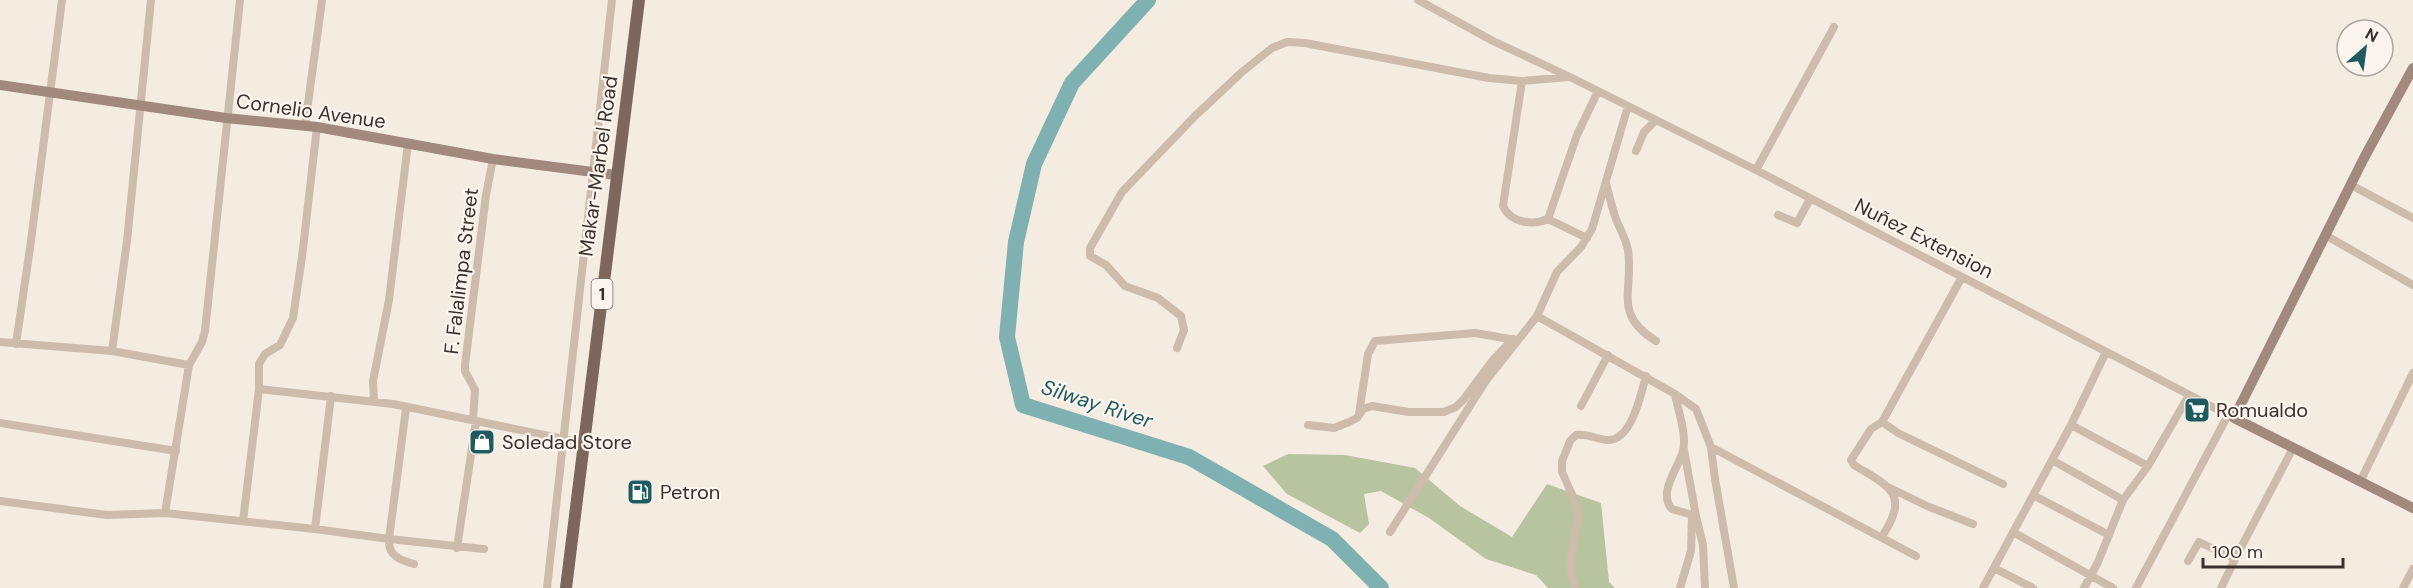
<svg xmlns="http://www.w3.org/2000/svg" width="2413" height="588" font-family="'DM Sans',sans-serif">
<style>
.green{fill:#b8c4a0}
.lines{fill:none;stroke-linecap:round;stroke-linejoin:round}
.river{stroke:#7fb0b2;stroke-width:16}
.street{stroke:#cdbbac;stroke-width:8}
.secondary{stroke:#a18a7d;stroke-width:10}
.primary{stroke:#7d675c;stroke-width:12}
.labels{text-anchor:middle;stroke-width:4.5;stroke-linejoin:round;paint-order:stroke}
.shield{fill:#fbf5ee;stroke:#756b66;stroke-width:1.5}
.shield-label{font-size:18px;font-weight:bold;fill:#3b302b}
.street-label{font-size:20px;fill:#3b302b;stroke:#fbf5ee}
.poi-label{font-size:20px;fill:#3b302b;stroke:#fbf5ee;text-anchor:start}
.water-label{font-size:21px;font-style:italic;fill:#1f5a5e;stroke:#fbf5ee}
</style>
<rect width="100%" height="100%" fill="#f4ebe1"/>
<path class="green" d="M1288,454L1345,455L1415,468L1460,506L1512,537L1547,484L1601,503L1609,582L1615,588H1548L1536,575L1486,559L1429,518L1381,491L1364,494L1369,524L1360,533L1287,494L1263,466Z"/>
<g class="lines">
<path class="river" d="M1148,0L1072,83L1034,164L1016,242L1007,337L1023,405L1189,457L1332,539L1381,588"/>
<path class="street" d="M1418,0L1493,41L1570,77L1756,170L2234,418
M1522,81L1503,206C1511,224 1534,225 1548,219
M305,126L322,0
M1636,151L1644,132L1656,120
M1756,170L1834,27
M1606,183C1609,195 1612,208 1616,219C1620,229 1626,239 1628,250C1634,290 1612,314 1656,341
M2351,185L2413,218
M1778,215L1797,223L1810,199
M2325,235L2413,285
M1587,238L1548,219L1577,135L1598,91
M1962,277L1882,422L1898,433L2003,484
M1537,316L1675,394C1678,411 1687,434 1683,451C1679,467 1657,493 1672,509L1696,516L1703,545L1705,588
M0,342L112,351L189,365
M16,344L31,241L62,0
M1177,348L1184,330L1181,316L1158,298L1125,286L1106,265L1090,256V248L1122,192L1195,116L1242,72L1272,48L1287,42L1305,43L1489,78L1522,81L1569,77
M112,351L127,241L151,0
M259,389L393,404L584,443
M1675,394L1696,409L1711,447L1715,479L1734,588
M374,402L373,381L389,300L408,143
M1581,406L1608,355
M406,408L389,539L484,549
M1359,414L1368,354L1375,341L1475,333L1516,340
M473,420L475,390L465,371V365L486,195L493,159
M1882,422L1871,429L1851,460L1854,465C1872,477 1904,488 1893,515C1891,523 1886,529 1882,537
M0,423L176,451
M1308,425L1334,428L1349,422L1357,418L1363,409L1372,406L1409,412H1444L1456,407L1464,399L1493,360L1513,339
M2071,425L2148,466
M1711,447L1916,556
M1684,450L1696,516
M2052,460L2123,500
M2360,482L2413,373
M1888,487L1927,506L1973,524
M2033,495L2109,535
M0,501L107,515L165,513L315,529L389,539C388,556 400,560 414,564
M165,513L189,365L202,342L205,331L240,0
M243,521L259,389V364L265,354L280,345L293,318L302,257L317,127
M315,529L331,396
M1390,532L1485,382L1537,316L1557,272L1581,247L1592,229L1628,106
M2013,532L2113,588
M457,548L476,421
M2188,561L2199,542L2235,559L2293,448
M1994,568L2033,588
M547,588C567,392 592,196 612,0
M1575,588L1571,573V558L1578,516L1574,499L1562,472V461L1570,441L1576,435C1588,433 1597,440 1609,440C1632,439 1641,394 1646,376
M1680,588L1691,551L1692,516
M1983,588L2071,425L2106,352
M2084,588L2098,562L2123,500L2148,466L2189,395
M2136,588L2228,415
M2221,588L2235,559
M2403,588L2413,569"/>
<path class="secondary" d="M2413,68L2364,158L2234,418L2413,508
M0,85L226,118L317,127L493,159L616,175"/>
<path class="primary" d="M566,588L639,0"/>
</g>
<defs>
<g id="supermarket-square" transform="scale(1.35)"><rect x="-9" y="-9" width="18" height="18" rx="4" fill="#1f5a5e" stroke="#fbf5ee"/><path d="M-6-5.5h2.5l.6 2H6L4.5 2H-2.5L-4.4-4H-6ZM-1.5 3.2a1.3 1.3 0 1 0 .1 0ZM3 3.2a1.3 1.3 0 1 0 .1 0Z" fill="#fff"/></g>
<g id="shop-square" transform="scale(1.35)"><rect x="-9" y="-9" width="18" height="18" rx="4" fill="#1f5a5e" stroke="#fbf5ee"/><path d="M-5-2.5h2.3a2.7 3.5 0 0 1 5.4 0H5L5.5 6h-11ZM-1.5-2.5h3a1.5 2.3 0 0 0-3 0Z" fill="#fff"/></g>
<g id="fuel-square" transform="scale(1.35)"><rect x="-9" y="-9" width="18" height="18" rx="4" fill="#1f5a5e" stroke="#fbf5ee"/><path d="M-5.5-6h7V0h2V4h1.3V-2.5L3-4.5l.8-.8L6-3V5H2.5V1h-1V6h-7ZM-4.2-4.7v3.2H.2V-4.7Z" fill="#fff"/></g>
</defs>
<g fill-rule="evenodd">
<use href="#supermarket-square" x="2197" y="410"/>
<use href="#shop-square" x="482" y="442"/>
<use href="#fuel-square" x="640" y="492"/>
</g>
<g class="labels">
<rect class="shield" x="591.5" y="279" width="21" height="30" rx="4.5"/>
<g class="shield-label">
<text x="602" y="300">1</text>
</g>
<g class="street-label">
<text transform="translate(311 111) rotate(8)" y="7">Cornelio Avenue</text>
<text transform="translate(598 166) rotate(-82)" y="7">Makar-Marbel Road</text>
<text transform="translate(1924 238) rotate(27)" y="7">Nuñez Extension</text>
<text transform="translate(461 271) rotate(-83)" y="7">F. Falalimpa Street</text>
</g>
<g class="poi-label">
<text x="2216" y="417">Romualdo</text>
<text x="502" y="449">Soledad Store</text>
<text x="660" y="499">Petron</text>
</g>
<g class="water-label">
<text transform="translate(1097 404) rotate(18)" y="7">Silway River</text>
</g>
</g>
<g transform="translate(2365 48) rotate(28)"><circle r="28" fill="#fbf5ee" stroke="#aea6a0" stroke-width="1.5"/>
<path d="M0-4.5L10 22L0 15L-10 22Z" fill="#1f5a5e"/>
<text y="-9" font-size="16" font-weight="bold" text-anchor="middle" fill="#3b302b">N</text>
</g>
<path d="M2203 558v9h140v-9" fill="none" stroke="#3b302b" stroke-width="3"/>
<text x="2212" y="558" font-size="18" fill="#3b302b" stroke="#fbf5ee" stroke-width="4.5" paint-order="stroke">100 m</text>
</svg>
